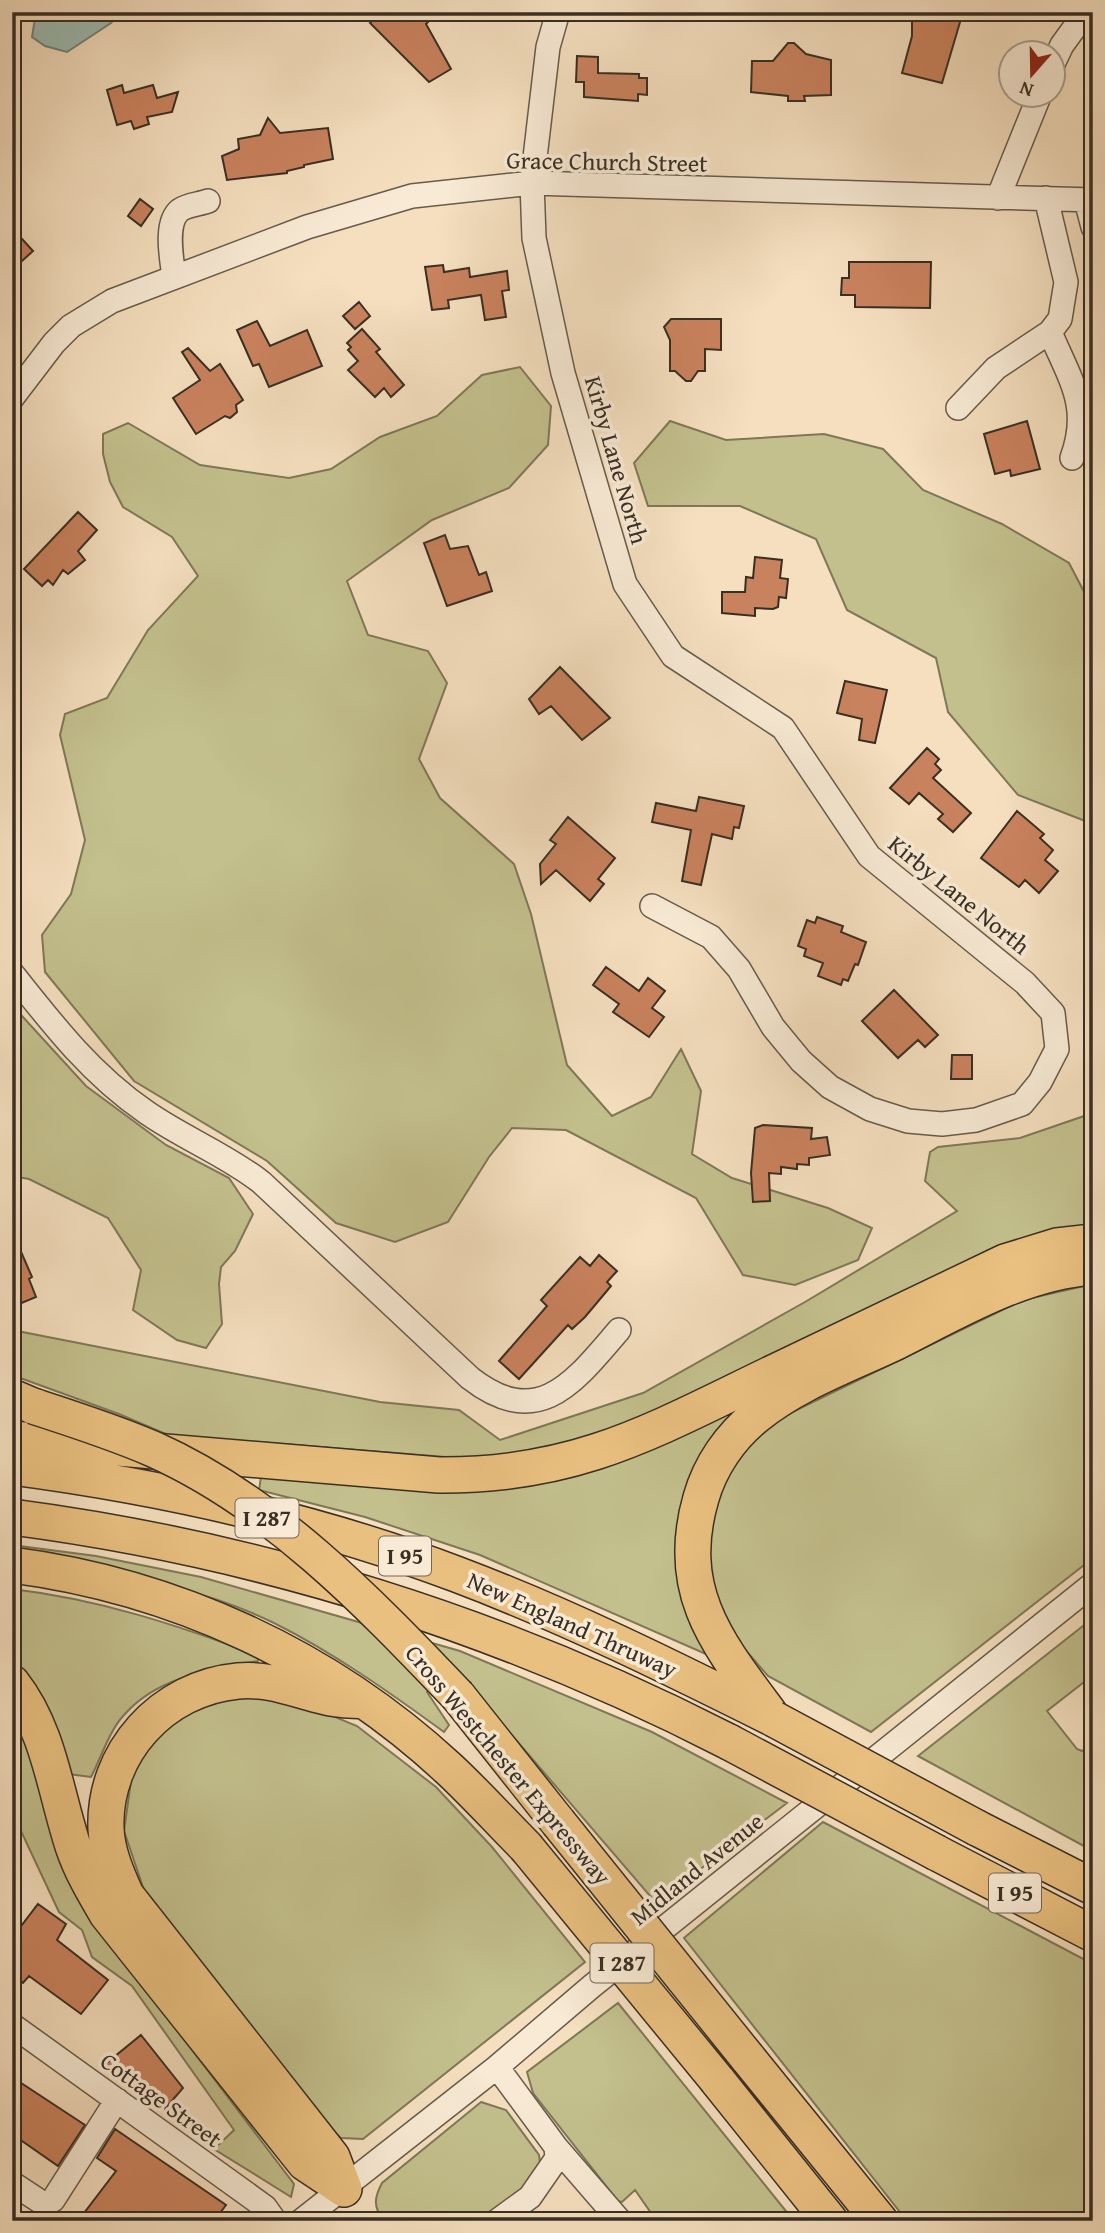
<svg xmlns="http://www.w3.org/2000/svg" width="1105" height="2233" font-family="'Gentium Book Plus',serif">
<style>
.green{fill:#c3c08d;stroke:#7e7858;stroke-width:2}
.water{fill:#9cbcb3;stroke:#74847a;stroke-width:2}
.building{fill:#c9825e;stroke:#382f24;stroke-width:2}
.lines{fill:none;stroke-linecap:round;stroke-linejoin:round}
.minor-casing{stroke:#675b4b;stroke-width:26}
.highway-casing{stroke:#382f24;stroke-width:38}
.minor{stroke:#f8ead5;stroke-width:23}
.highway{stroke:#eac080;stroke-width:35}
.highway-bridge-casing{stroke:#382f24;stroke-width:38;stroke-linecap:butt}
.highway-bridge{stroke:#eac080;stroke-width:35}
.labels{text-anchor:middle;stroke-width:7;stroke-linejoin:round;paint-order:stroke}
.shield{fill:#f8ead5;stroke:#726759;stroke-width:2}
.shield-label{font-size:23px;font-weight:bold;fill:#382f24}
.street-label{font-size:24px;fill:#382f24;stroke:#f8ead5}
</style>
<rect width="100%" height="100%" fill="#f5dfbf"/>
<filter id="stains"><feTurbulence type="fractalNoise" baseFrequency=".00286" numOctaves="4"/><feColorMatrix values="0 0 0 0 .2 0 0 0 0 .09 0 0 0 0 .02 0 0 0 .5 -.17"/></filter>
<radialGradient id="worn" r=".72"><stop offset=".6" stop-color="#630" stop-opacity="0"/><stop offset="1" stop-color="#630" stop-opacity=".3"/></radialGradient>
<path class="green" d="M520,367L551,406L548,445L509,488L432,520L347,581L368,635L428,651L447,683L419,759L440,798L514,864L531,914L567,1065L612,1116L651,1097L681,1049L701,1091L692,1154L732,1178L828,1208L872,1228L858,1260L795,1285L743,1275L696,1198L566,1130L512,1128L489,1157L448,1222L395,1242L336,1223L267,1161L134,1081L45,972L42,935L71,894L85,840L60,735L65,714L107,698L148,630L198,576L172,537L123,507L110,482L103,454V434L128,423L200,465L289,478L331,469L380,437L437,416L482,375Z
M670,421L726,440L824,434L883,449L923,490L1002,524L1069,563L1093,609V824L1018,795L948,712L936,658L847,610L816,539L740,506H648L634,463Z
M12,1005L86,1086L166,1145L229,1178L253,1214L235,1251L221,1267L219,1284L222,1324L206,1348L177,1340L133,1310L141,1270L108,1218L29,1179L12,1176Z
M1093,1113V1225L1022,1241L633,1426L536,1453L471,1459L168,1435L119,1414L12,1375V1330L380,1402L459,1410L500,1440L643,1393L805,1302L957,1211L925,1181L930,1152L938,1147L1020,1138Z
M1093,1284V1558L871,1732L768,1676L735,1638L713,1600L704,1557L710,1513L732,1459L776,1420L1023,1300Z
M774,1391L678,1557L691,1626L715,1658L480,1555L365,1517L259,1490L262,1470L476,1490Z
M12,1545L96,1556L201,1577L460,1651L652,1732L787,1803L656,1903L456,1670L427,1692L449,1725L444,1732C389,1692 334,1653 274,1623C193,1583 99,1571 12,1552Z
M12,1589C98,1599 178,1625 259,1656L258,1661C210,1670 158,1676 124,1715C109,1731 101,1758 91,1777L68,1774L12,1672Z
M1093,1618V1675L1047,1711L1077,1749L1082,1751L1093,1743V1750L1088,1754L1093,1757V1851L918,1756Z
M238,1689L287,1697L357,1726L436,1787L492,1847L585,1962L363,2139L341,2138L319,2119L146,1896L124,1831L132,1774L156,1733L197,1704Z
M12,1715L40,1767L104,1934L294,2184L291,2197L214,2149L234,2130L132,1986L92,1957L82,1930L59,1912L20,1829L12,1798Z
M823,1822L1093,1964V2221H907L684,1938Z
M618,2003L794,2221H643L651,2213L635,2190L622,2202L618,2201L533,2093L527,2072Z
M481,2102L506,2110L539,2155L540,2162L535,2170L539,2175L482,2221H384C373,2207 374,2198 382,2183Z"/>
<path class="water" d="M36,12H121L111,23L67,52L45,46L32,37Z"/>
<path class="building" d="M379,12H421L430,20L426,24L451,69L429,82L370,23Z
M926,12H963L942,83L902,73L912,36V22Z
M788,43H794L806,54L831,60V95L804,96L805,101H788V96L751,92L752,61H773Z
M577,56L598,57V73L639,74V78H647V95L638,94V101L584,97V82H576Z
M122,85L124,93L153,85L157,98L178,92L172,112L147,117L149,124L134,129L131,121L117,125L107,90Z
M268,118L280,133L328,128L333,159L304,165V167L287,171V173L227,180L222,156L239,149L238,139L260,135Z
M140,199L153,209L141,226L128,216Z
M12,228L33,251L12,270Z
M849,262H931L930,308L855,307V295H841L842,278H849Z
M443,265L444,272L469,268L470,277L507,271L509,290L502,291L506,317L485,320L481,295L448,300L449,308L432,310L425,267Z
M359,302L370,316L355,329L343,316Z
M671,319H721V350L705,349V371H698L691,381H686L675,371H670V340L664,327Z
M257,321L270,346L307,330L322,366L269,387L259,364L253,366L237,330Z
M362,329L380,349L376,352L404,385L391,397L384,388L375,397L348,370L358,361L348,350L351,347L347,343Z
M188,348L210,371L220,364L243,400L236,405L237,412L230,418L225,416L196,434L173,398L200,380L182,352Z
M1027,421L1040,469L1011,476L1010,470L995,474L984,434Z
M78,512L97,530L78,551L85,560L68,574L63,570L53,585L48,580L42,586L24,569Z
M445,535L450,549L468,546L479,575L486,572L492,591L447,606L424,543Z
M755,557L782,560L780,578L788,579L786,598L779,597L778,607L773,609L755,608V616L722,613V592H745L746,577L753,578Z
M560,667L610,718L582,740L551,706L539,714L529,699Z
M845,681L887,690L875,743L859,740L862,719L837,713Z
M927,748L939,759L935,764L941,770L933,778L971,813L953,832L938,819L943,814L919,793L909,804L890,788Z
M699,797L744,806L739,828L734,827L732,839L712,834L701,885L682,881L691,830L652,822L656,803L696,811Z
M1017,811L1044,834L1040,838L1053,850L1045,860L1058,871L1039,893L1025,880L1019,887L981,858Z
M568,817L615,858L598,879L604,884L590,901L556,870L541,884L540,864L556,844L550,840Z
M817,917L843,926L841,932L866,942L858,965L855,964L848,981L843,979L841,985L818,976L823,963L804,956L806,949L798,946L807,920L815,923Z
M606,967L639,991L648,978L665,991L652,1008L664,1017L649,1037L613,1012L619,1004L593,985Z
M894,990L938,1035L925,1047L918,1040L898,1058L862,1021Z
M952,1055H972V1079H951Z
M763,1125L812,1128L811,1139L827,1137L830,1155L809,1158V1165L797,1164V1169L781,1167V1174L769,1173L770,1201L753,1202L751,1173L755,1128Z
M12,1231L32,1277L29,1279L36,1297L12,1307Z
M599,1255L617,1271L607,1282L611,1286L585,1317L572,1329L568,1325L519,1379L499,1361L547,1306L541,1300L580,1257L590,1266Z
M38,1904L66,1924L57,1940L108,1980L81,2014L29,1976L23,1983L12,1975V1938Z
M141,2035L183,2088L165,2109L103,2066Z
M12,2077L85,2125L58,2166L12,2134Z
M115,2129L226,2205L214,2221H78L116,2171L97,2158Z"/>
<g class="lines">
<g class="minor-casing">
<path id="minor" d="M558,12L548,47L532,183L534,238L563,373L625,584L673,656L783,728L869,856L1025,983L1053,1013L1057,1049L1040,1082L1022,1104L976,1120L942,1124L908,1121L870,1109L830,1087L801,1061L773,1027L739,969L711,937L652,906
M1052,66L1062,45L1086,12
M998,198L1040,94
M1086,200L1093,227
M174,277C172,260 164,223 180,210C187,205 200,204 208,201
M1050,332C1070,380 1091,406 1072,458
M12,398L54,343L71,326L112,301L307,227L412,196L532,183L1093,200
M958,408L996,368L1050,332L1060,319L1066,282L1046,198
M12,973C53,1025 91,1074 146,1112C183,1138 225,1154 261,1182L470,1378C539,1432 575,1381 619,1330
M12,2025L265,2207L275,2221
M497,2067L556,2147L557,2158L530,2197L497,2221
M556,2147L620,2221
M12,2183L44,2204L53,2200L117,2100
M301,2221L497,2067L592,1986L1093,1584"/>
</g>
<g class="highway-casing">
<path id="highway" d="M12,1397L33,1406
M12,1439L439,1475C578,1476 654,1430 775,1372C852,1335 929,1299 1005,1262L1057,1246L1093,1242
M12,1467C163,1487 313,1520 456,1574C565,1615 670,1667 774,1719
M12,1517C264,1550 503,1626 729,1742
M12,1565C174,1586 328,1657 448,1768C475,1793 500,1821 526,1847
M12,1683C49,1730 55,1791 73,1846C81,1870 94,1892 107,1914L305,2163L344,2189
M458,1696L558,1822
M770,1714C717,1643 674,1591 701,1498C710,1466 730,1437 756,1416C796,1383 850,1364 896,1342C958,1311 1022,1272 1093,1267
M977,1828L1093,1887
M937,1853L1093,1934
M747,2057L880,2221
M717,2080L830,2221
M344,2189L332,2157L126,1895C117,1875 107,1852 106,1829C103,1753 162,1688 238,1681C270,1678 295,1690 326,1697C338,1700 351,1700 363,1701"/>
</g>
<use href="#minor" class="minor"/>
<use href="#highway" class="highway"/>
<g class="highway-bridge-casing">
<path id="highway-bridge" d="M33,1406C73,1419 114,1432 153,1449C274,1503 368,1602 458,1696
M774,1719L977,1828
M729,1742L937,1853
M558,1822L747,2057
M526,1847L717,2080"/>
</g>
<use href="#highway-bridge" class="highway-bridge"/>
</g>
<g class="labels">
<g class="shield">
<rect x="235.5" y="1498.5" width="63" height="39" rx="5"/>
<rect x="379" y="1536.5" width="52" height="39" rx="5"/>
<rect x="989" y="1873.5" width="52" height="39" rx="5"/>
<rect x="590.5" y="1943.5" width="63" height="39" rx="5"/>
</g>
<g class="shield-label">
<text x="267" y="1526">I 287</text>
<text x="405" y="1564">I 95</text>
<text x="1015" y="1901">I 95</text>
<text x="622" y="1971">I 287</text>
</g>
<g class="street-label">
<text transform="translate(607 162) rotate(1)" y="8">Grace Church Street</text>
<text transform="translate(616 460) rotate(74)" y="8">Kirby Lane North</text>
<text transform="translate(959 895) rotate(39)" y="8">Kirby Lane North</text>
<text transform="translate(572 1625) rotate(24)" y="8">New England Thruway</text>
<text transform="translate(508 1765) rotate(50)" y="8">Cross Westchester Expressway</text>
<text transform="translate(697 1869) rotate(-39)" y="8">Midland Avenue</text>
<text transform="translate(161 2100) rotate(36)" y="8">Cottage Street</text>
</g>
</g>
<rect width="1105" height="2233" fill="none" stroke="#f5dfbf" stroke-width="42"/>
<rect x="14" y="14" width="1077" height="2205" fill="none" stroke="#382f24" stroke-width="3.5"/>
<rect x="21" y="21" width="1063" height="2191" fill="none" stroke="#382f24" stroke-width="2"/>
<g transform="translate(1032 74) rotate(200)"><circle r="33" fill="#f8ead5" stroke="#ab9f8e" stroke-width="2"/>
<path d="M0-5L12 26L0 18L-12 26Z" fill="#8f2418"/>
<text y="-10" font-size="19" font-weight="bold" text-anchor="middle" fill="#382f24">N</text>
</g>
<rect width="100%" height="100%" filter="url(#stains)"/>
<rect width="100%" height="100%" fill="url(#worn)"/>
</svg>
